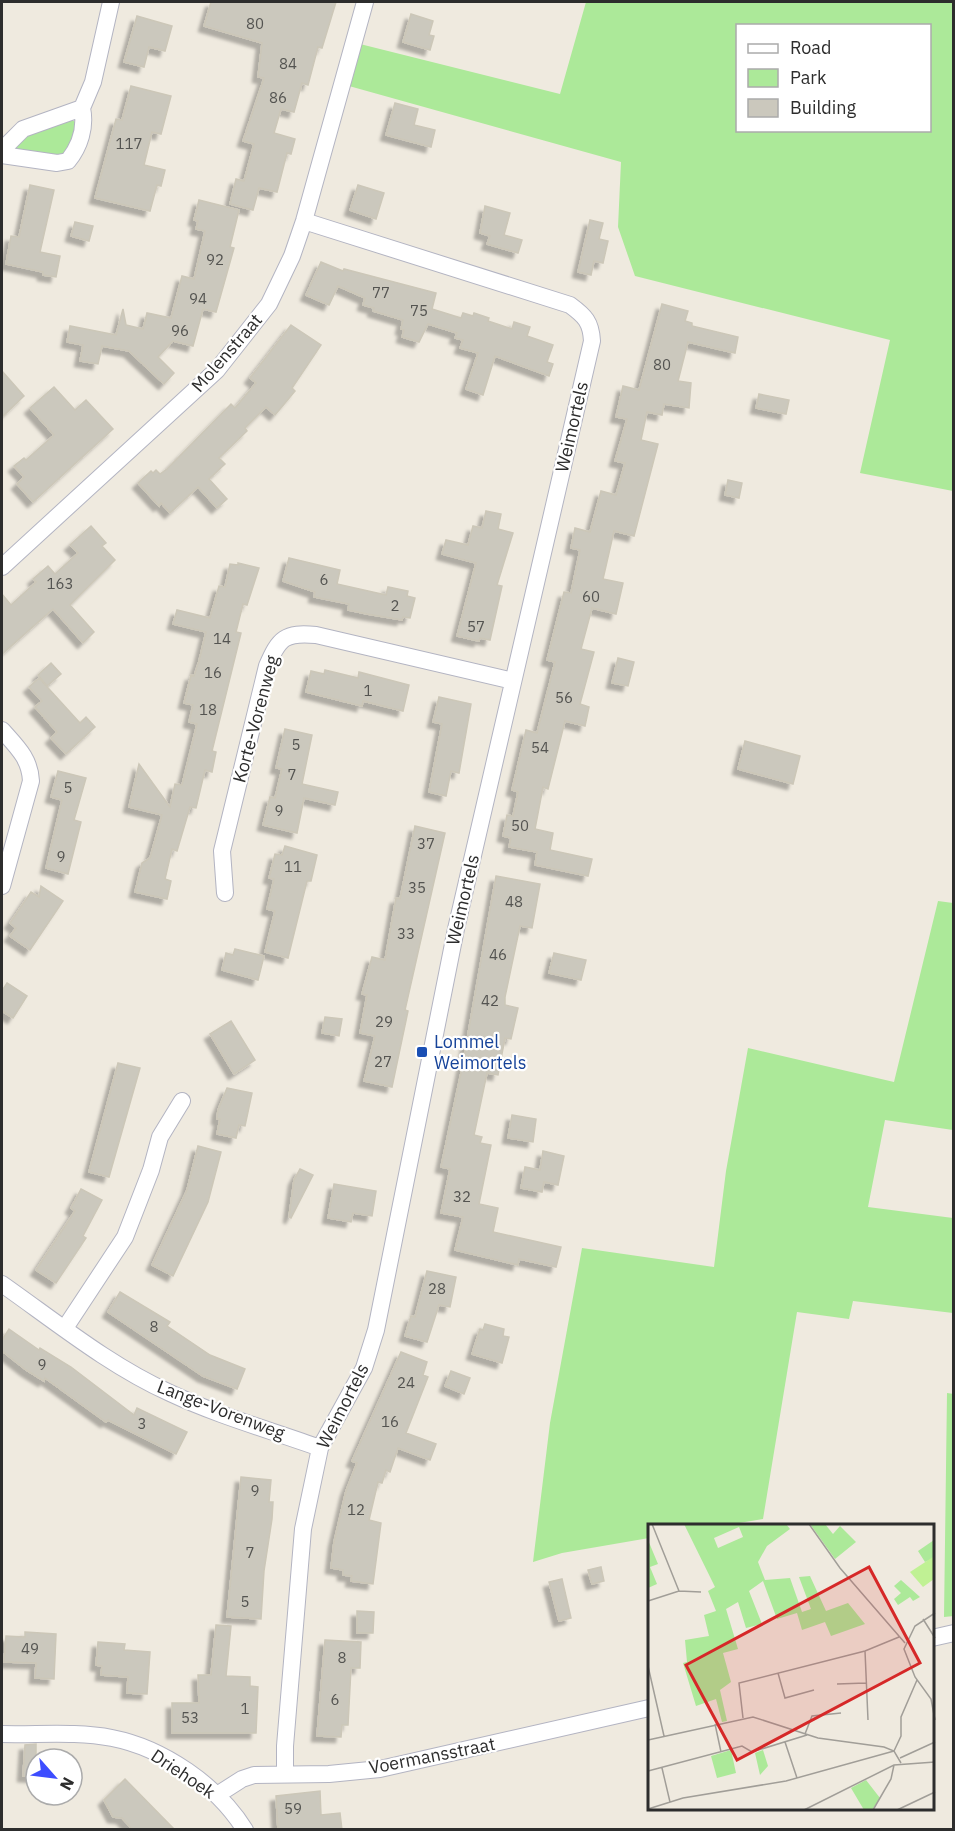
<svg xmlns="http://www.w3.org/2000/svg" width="955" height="1831" font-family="'IBM Plex Sans',sans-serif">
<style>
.green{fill:#ace999;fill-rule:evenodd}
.building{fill:#cbc8bd;stroke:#ccc7b8;stroke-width:1.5;filter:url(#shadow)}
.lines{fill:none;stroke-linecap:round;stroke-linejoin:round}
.minor-casing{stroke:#b3b4c2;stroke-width:18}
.minor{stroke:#fff;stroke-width:16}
.transit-dot{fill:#1a4fb4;stroke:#fff;stroke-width:2}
.labels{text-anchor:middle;stroke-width:4.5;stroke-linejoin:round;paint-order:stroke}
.number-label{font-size:15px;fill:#545451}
.street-label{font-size:18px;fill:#2d2d2d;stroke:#fff}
.transit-label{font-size:18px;fill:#164399;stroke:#fff;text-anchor:start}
.inset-road{fill:none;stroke:#a19e98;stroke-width:1.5}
.view{fill:#d62828;fill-opacity:0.15;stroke:#d62828;stroke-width:3}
.inset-edge{fill:none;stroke:#2d2d2d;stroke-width:3}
</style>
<defs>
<filter id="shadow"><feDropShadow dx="-5.5" dy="5.5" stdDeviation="1.5" flood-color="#0004"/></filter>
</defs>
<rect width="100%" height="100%" fill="#efeadf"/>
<path class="green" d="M586,2H953V491L860,473L890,340L635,276L618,227L621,162L349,86L360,44L560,94ZM738,26H930V130H738Z
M72,120L77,123L70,149L60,155L15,150L12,146L19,139Z
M938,901L953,903V1130L885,1120L868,1207L953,1218V1313L853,1301L849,1319L797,1312L763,1519L727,1525H649V1538L562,1553L533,1562L550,1423L582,1248L714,1267L726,1171L748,1048L894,1082Z
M947,1393L954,1394V1616L944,1617Z"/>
<path class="building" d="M211,2H336L322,48L318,47L308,85L302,83L294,112L281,109L274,133L295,139L291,154L287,153L277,192L259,188L253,210L230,204L236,179L244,181L254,144L243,141L264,78L258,77L262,43L204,26Z
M411,14L433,21L429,35L434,36L430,50L403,42Z
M137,16L172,26L165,51L149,47L144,67L124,62Z
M131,86L171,96L161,134L152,132L144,165L165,170L161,186L157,185L150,211L95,198L116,119L122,120Z
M395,103L418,109L414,125L435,130L431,147L386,135Z
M30,185L54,190L40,252L60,256L56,277L43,275V272L6,264L11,236L19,237Z
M358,185L384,193L376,219L350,210Z
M199,200L239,210L230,247L234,248L216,312L203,309L193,346L173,341L158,357L174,373L164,384L129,351L102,346L98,364L80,361L83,345L67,342L70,326L116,335L123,309L126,325L143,329L147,313L171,318L182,276L194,279L205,231L196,229L198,221L194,220Z
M485,206L510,213L504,235L522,240L518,253L487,244L490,236L480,233Z
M590,220L603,223L599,239L608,241L603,263L594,261L591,275L578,272Z
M75,222L93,226L89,241L71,236Z
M321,262L343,271L344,269L436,293L432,309L461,318L463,313L473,316L474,313L489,318L488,321L512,329L514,322L530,327L527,336L553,345L547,362L553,364L549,376L495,356L483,395L466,389L478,353L460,348L463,340L455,338L457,333L428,324L419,342L402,337L404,330L401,329L403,320L373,311L374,308L363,305L365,298L338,286L329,305L306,295Z
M662,304L688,311L685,321L692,323V326L738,337L735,353L688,342L678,381L691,383L689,408L664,404L662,415L647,412L641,440L658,444L634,536L614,531L603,579L623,583L616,614L592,608L581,649L594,652L580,704L589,707L585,726L565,721L548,789L543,787L535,829L553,833L550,850L592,859L588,876L535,865L537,852L509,847L511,838L503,836L507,815L513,816L518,792L512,790L526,730L537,733L555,662L547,660L564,592L571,593L580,550L571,548L575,528L590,532L601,491L616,495L625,463L615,461L627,419L616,417L623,386L639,390Z
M291,325L321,345L292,388L295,391L275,415L266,407L245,428L247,431L219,458L225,464L209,479L227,499L217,508L198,487L170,513L161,503L159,506L138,483L151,471L153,473L156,470L160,474L167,469L231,404L235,408L256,383L250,378Z
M2,371L24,396L2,417Z
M54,387L75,410L86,400L113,429L33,502L17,484L24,477L14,466L24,458L26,460L54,435L30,408Z
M759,394L789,400L786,414L756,408Z
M728,480L742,483L739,498L725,495Z
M486,511L501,514L498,529L513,533L497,585L502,586L490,640L480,638L479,641L457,636L476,563L442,554L446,540L468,545L473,526L482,528Z
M91,526L106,543L102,546L115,560L70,605L94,632L83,643L53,609L2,654V594L11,605L36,582L33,579L48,566L55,574L78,553L70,545Z
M289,558L340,570L337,584L386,595L388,587L408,591L407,596L415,598L410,618L403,617L402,620L367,614L348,610L349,604L314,597L315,592L283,581Z
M238,563L259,568L247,605L243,604L236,632L241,633L212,751L216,752L212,772L205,770L196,808L190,807L177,851L172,849L165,879L171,881L167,899L135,892L142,863L150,858L162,815L129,807L139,764L170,807L175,784L182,785L197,724L189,722L193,705L184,703L191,675L194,676L199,661L206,632L173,624L177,610L210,618L219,586L225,587L230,564L238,565Z
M618,658L634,662L628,686L612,683Z
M51,663L61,674L47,686L38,675Z
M325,670L358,678L359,672L409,685L403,711L363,701L362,706L306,692L311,671L324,674Z
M39,678L80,723L86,717L95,727L66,754L51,738L57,732L35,707L42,701L29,687Z
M439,697L471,704L459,773L451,771L446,796L429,792L442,724L433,722Z
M285,729L312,735L302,784L338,792L335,805L304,798L297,833L263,825L270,797L275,798L282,769L276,768Z
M745,741L800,756L793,784L738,769Z
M58,771L86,778L74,820L81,822L68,874L46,868L62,800L51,797Z
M415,826L445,833L405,1010L408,1011L392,1087L364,1081L375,1036L360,1033L367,995L362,994L372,957L385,960L396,898L400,899Z
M285,846L317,855L311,881H307L288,958L265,952L275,911L267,909L274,879L269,878L275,854L282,855Z
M496,876L540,884L532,928L520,926L505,997V1005L518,1008L511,1039L505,1038L498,1075L487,1073L474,1135L482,1137L480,1143L491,1145L479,1204L498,1208L493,1232L561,1247L556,1267L519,1259L518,1265L455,1250L463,1217L441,1213L450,1169L441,1167L462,1068Z
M41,886L63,901L30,950L10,936L16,928L10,923L31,892L39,897Z
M235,949L264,956L258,980L222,970L226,953L233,955Z
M554,953L586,960L581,980L549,973Z
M7,983L27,996L13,1018L2,1011V991Z
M325,1017L342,1019L339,1036L322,1033Z
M231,1021L255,1060L234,1074L210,1034Z
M118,1063L140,1068L109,1177L89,1172Z
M227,1088L252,1093L245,1126L239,1125L236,1138L217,1134L220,1119H217L218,1110Z
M512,1115L536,1119L533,1142L508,1138Z
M198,1146L221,1152L208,1202L173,1276L152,1265L187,1190Z
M543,1151L564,1156L558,1185L544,1182L542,1192L521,1188L525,1167L540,1170Z
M300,1169L313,1175L291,1218L289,1217L294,1180Z
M334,1184L376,1191L372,1216L353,1213L351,1222L328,1218Z
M81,1189L102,1200L83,1236L86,1238L56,1283L36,1270L75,1211L71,1208Z
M427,1271L456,1277L450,1307L439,1305L427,1342L405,1336L411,1316L415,1317Z
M120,1292L170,1322L167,1326L210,1355L245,1369L237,1389L203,1376L108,1312Z
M485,1324L504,1329L503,1336L509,1337L502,1363L472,1354L480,1329L483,1330Z
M9,1329L39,1350L40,1348L71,1367L134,1415L137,1408L187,1432L176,1454L108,1420L106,1422L45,1378L44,1381L26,1370L2,1351V1340Z
M401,1352L427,1362L423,1375L428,1377L406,1433L436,1444L430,1460L398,1448L390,1472L386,1470L382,1483L378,1482L369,1520L381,1523L373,1584L351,1581L352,1576L343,1575V1570L331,1568L334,1542L346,1491L357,1463L352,1461Z
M451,1371L470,1378L464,1394L445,1386Z
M241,1477L271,1480L269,1502H273L272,1519L264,1571L261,1619L227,1617Z
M601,1567L604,1581L592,1584L588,1570Z
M562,1579L571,1618L559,1621L549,1582Z
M357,1611L374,1612L373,1633H357Z
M216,1625L231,1626L226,1676L250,1677V1686L258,1687L256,1733H172V1703H199L198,1675H211Z
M25,1632L56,1634L54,1679L35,1678L36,1663L4,1662L6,1636L25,1637Z
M325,1640L361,1642L360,1668H351L348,1725H342L341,1737L317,1736Z
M98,1642L125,1644L124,1650L150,1652L147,1694L127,1693L128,1677L101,1675L102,1666L96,1665Z
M36,1744V1777L23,1776L25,1745Z
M125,1779L175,1830H133L122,1818L113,1817L104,1800Z
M320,1791L321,1815L340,1813L342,1830H278L276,1796Z"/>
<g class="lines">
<g class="minor-casing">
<path id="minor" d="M2,150L23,129L82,108L93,82L111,2
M2,155L57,163L68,161C80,146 86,127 82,108
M2,567L217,370L269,304L292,256L304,221L365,2
M2,730C16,746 30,758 31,781L2,886
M225,893L222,851L267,666C279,638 285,632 316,635L513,681
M2,1284C56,1322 110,1366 170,1393C219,1416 270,1430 320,1448
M65,1328L125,1237L151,1170L160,1137L182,1101
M932,1638L954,1633
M2,1734C38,1735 76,1731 112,1738C163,1748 217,1785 245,1830
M285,1774V1746L303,1529L320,1448L364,1368L376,1330L456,929L592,341C591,322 585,316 570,305L304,221
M217,1795L242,1779L254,1775L329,1774L380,1769L649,1708"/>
</g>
<use href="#minor" class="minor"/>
</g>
<rect class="transit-dot" x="416" y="1046" width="12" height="12" rx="3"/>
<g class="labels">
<g class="number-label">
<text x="255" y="29">80</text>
<text x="288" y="69">84</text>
<text x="278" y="103">86</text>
<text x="129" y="149">117</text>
<text x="215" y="265">92</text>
<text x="381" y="298">77</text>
<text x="198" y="304">94</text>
<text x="419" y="316">75</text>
<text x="180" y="336">96</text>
<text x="662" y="370">80</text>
<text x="324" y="585">6</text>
<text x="60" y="589">163</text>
<text x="591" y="602">60</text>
<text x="395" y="611">2</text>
<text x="476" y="632">57</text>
<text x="222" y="644">14</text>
<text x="213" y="678">16</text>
<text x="368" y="696">1</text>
<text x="564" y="703">56</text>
<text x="208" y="715">18</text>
<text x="296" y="750">5</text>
<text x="540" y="753">54</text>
<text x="292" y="780">7</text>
<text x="68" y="793">5</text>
<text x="279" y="816">9</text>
<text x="520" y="831">50</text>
<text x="426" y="849">37</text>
<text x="61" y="862">9</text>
<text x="293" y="872">11</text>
<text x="417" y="893">35</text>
<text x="514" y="907">48</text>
<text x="406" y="939">33</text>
<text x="498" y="960">46</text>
<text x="490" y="1006">42</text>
<text x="384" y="1027">29</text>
<text x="383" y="1067">27</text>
<text x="462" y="1202">32</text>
<text x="437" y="1294">28</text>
<text x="154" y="1332">8</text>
<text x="42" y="1370">9</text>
<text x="406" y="1388">24</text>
<text x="390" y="1427">16</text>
<text x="142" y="1429">3</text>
<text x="255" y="1496">9</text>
<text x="356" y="1515">12</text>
<text x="250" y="1558">7</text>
<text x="245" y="1607">5</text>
<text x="30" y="1654">49</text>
<text x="342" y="1663">8</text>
<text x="335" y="1705">6</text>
<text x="245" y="1714">1</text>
<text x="190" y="1723">53</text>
<text x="293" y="1814">59</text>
</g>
<g class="street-label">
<text transform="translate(227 353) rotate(-49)" y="6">Molenstraat</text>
<text transform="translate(572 427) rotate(-77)" y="6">Weimortels</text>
<text transform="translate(256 719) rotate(-75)" y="6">Korte-Vorenweg</text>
<text transform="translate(463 900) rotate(-77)" y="6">Weimortels</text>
<text transform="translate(343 1406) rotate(-63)" y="6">Weimortels</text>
<text transform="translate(221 1410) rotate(21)" y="6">Lange-Vorenweg</text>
<text transform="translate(432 1756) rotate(-11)" y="6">Voermansstraat</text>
<text transform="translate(183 1774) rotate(34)" y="6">Driehoek</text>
</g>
<g class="transit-label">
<text x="434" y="1048">Lommel<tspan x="434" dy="21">Weimortels</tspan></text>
</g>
</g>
<g transform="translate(648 1524)">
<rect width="286" height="286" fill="#efeadf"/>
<path d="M36,0H138L142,5L119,22L110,38L117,56L142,54L154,88L163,85L151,53L162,52L178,87L200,79L217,100L183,112L177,98L154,106L149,89L129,95L115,57L101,67L114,100L98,104L90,78L78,85L90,125L75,129L83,158L72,166L79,197L74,198L68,175L48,182L35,139L39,138L37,116L61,112L56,91L68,87L60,67L67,63ZM91,3L95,13L70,24L66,14ZM162,0H177L185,10L192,2L208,18L187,35ZM0,16L10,40L2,43L9,60L0,64ZM286,16V34L277,38L270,27ZM253,56L272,73L265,77L262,73L250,81L246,75L253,69L246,62ZM83,226L88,249L69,254L63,232ZM115,226L120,242L112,251L107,229ZM218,256L232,274L224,286H216L203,264Z" fill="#ace999" fill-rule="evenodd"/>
<path d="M285,33L286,55L275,63L262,48Z" fill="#c0f194"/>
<path class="inset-road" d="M4,0L31,67M161,0L192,44L257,119M0,77L31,67L53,68M287,89L267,102L256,125L267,153L283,175L287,196M275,95L287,114M217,127L220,196M0,142L16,212M130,149L137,174L166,166M189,160L218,159M95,194L91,159L217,127L251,113M67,200L73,228M157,210L164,192L193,189M0,216L105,193L170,214L236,223L246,227L253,239M137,218L149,254M246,227L253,212V193L269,156M252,234L287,218M14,244L22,278M0,247L94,222L104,228L159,211M0,285L35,274L138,257L246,227M156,286L246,241L287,238M225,286L243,255L246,241M249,286L287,268"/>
<path class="view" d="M221,43L272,139L89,236L38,141Z"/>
<rect width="286" height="286" class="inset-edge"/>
</g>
<rect width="955" height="1831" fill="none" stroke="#2d2d2d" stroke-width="6"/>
<rect x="736" y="24" width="195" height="108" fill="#ffffff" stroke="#ababab" stroke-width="1.5"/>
<rect x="748" y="44" width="30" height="9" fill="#ffffff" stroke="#ababab" stroke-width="1.5"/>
<text x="790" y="54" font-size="18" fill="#2d2d2d">Road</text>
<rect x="748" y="69" width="30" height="18" fill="#ace999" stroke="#ababab" stroke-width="1.5"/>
<text x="790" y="84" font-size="18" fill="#2d2d2d">Park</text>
<rect x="748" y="99" width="30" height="18" fill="#cbc8bd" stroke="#ababab" stroke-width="1.5"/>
<text x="790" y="114" font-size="18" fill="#2d2d2d">Building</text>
<g transform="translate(54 1777) rotate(118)"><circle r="28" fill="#ffffff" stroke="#ababab" stroke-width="1.5"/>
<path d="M0-4.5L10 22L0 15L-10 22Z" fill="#3d4dff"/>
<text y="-9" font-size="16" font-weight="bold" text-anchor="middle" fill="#2d2d2d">N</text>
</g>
</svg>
